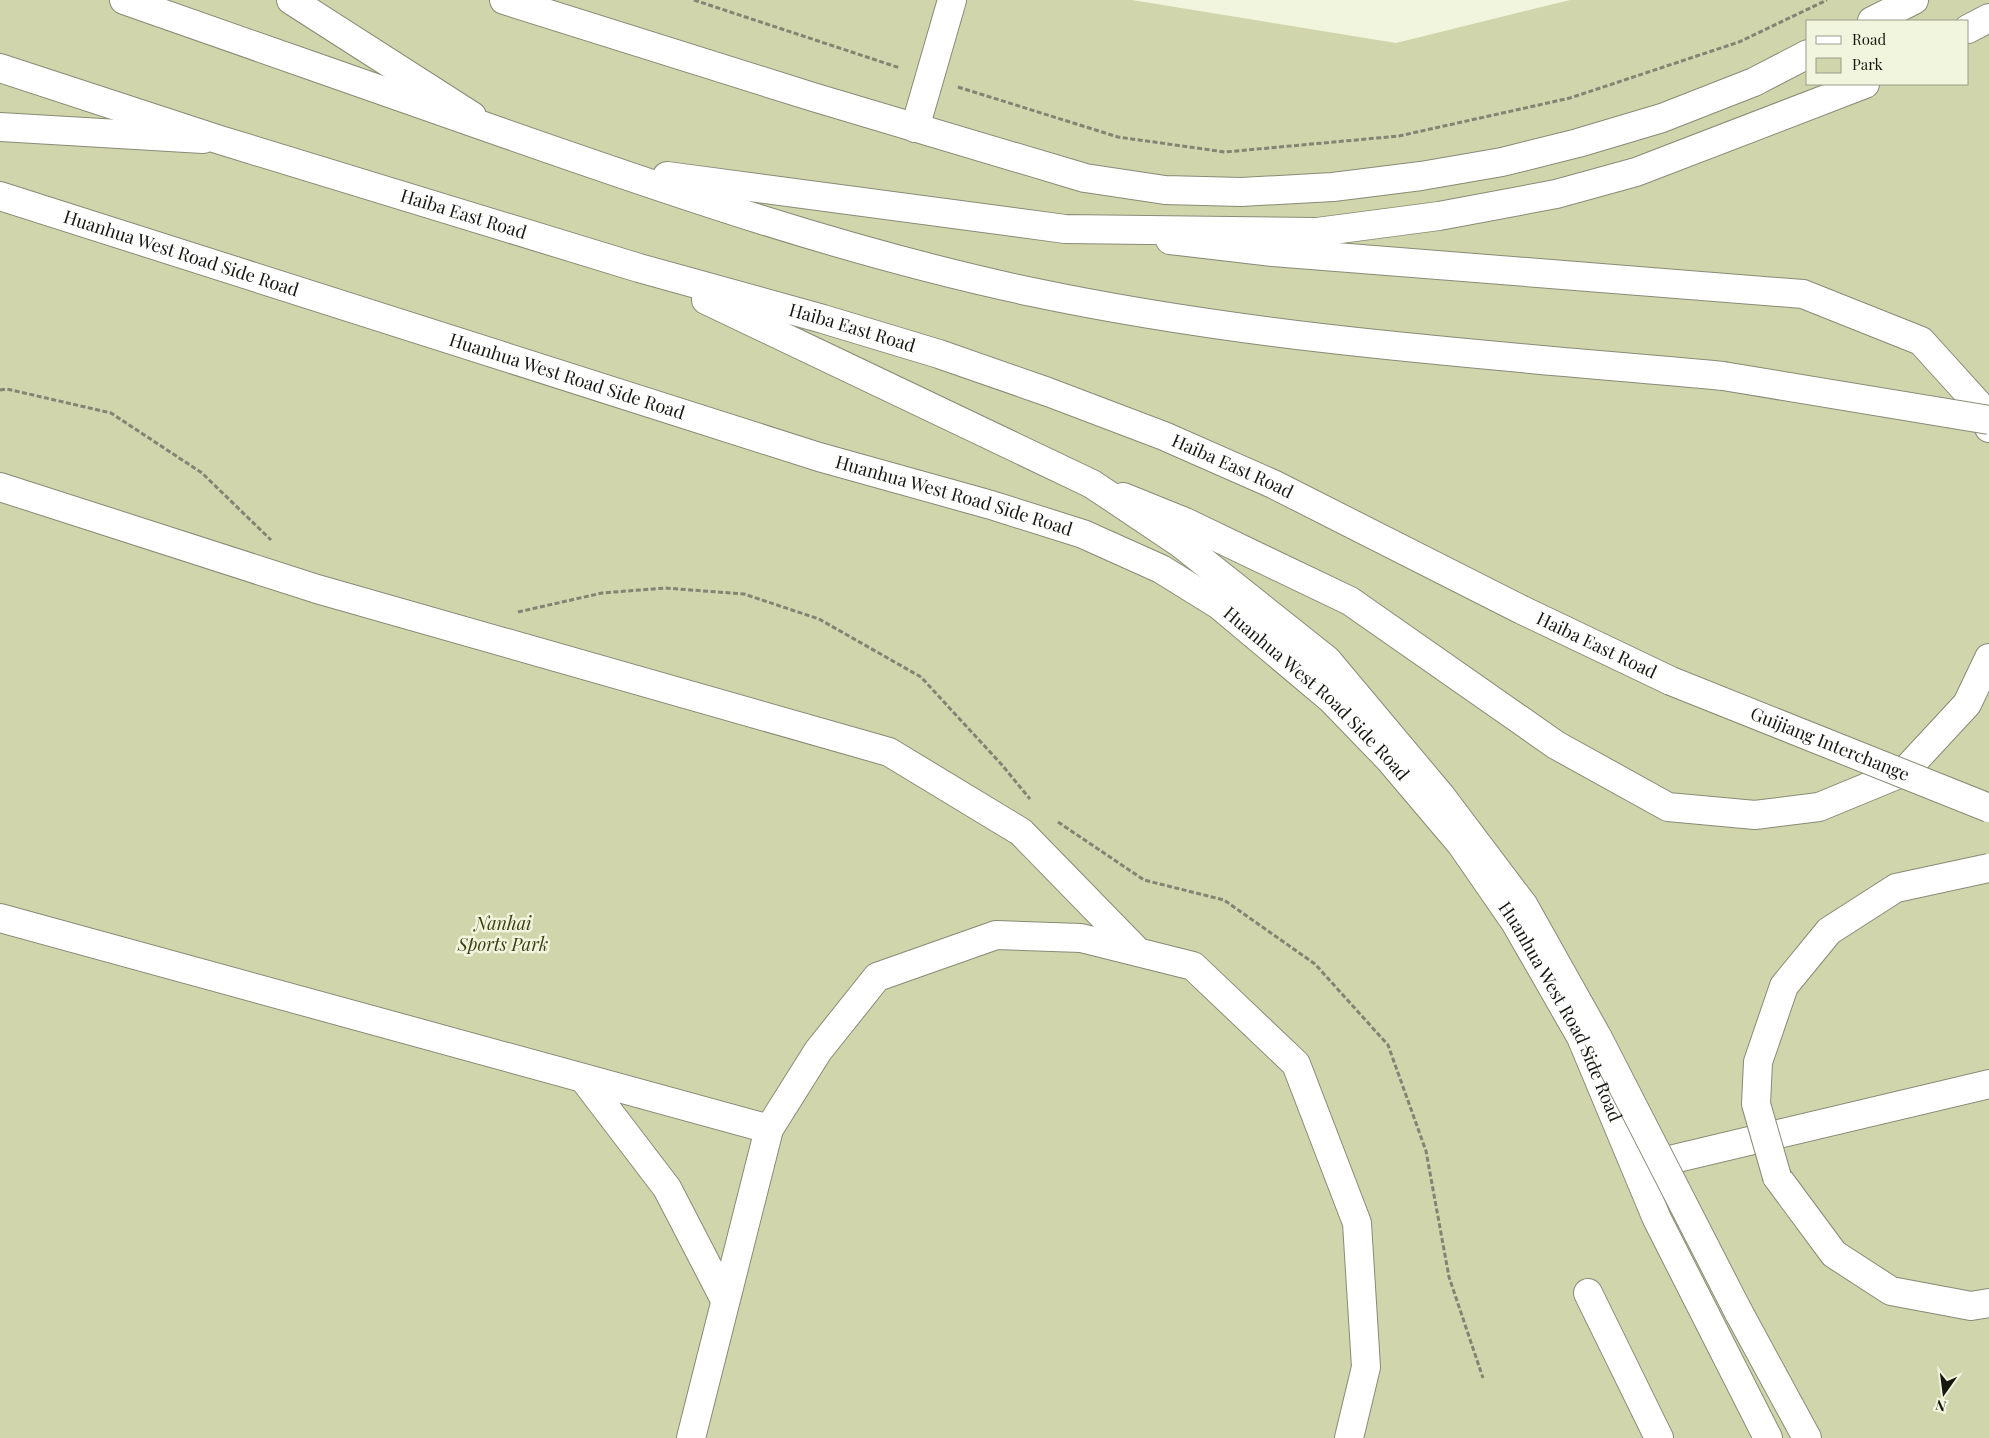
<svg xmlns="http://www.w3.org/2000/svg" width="1989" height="1438" font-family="'Playfair Display',serif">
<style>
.green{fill:#d0d5ac;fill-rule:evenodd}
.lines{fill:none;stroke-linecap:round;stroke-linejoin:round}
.minor-casing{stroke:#888b75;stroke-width:30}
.major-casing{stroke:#888b75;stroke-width:30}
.highway-casing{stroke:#888b75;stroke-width:30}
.path{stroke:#828474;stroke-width:3;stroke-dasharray:5 2.5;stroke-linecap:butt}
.minor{stroke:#fff;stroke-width:28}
.major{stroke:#fff;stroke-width:28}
.highway{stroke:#fff;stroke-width:28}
.highway-bridge-casing{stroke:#888b75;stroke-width:30;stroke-linecap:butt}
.highway-bridge{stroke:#fff;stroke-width:28}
.labels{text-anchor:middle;stroke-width:5;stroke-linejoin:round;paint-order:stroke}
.street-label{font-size:18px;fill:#171810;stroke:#f2f5dd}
.park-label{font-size:18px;font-style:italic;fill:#3c3f12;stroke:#f2f5dd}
</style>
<rect width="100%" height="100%" fill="#f2f5dd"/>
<path class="green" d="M0,0H1132L1396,43L1570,0H1989V1438H0ZM1808,21H1968V84H1808Z"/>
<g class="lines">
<g class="minor-casing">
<path id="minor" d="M915,128L952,0
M1170,240L1273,252L1803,294L1921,341L1979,405L1989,428
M0,487L317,589L889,752L1021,832L1138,952
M1123,497L1185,522L1350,601L1556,745L1668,807L1755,815L1819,807L1904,772L1967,704L1989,658
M0,918L769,1129
M583,1078L667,1188L725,1300
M1640,1167L1989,1084
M1588,1293L1659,1438
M691,1438L769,1129L818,1051L877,977L996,935L1081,938L1193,966L1296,1064L1357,1223L1366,1367L1349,1438"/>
</g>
<g class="major-casing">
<g id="major">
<path d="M291,0L472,116"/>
<path d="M504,0L813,97L1085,178L1165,190L1241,192L1333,187L1421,176L1502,162L1578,143L1662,118L1754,82L1808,54"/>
<path d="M1872,21L1914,0"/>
<path d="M0,127L203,139"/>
<path id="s1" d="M0,196L819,457L991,505L1083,534L1161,569L1219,605L1331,699L1389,759L1461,844L1515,922L1581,1037L1657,1219L1768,1438"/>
</g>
</g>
<g class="highway-casing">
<g id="highway">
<path d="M124,0C247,43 369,86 492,129C669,191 848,253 1032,292C1259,340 1493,355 1723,376"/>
<path d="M1968,29L1989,18"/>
<path id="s2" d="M0,68L220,140L639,268L823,319L939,354L1048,392L1164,436L1273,484L1522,610L1671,681"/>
<path d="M667,176L1065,229L1317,232L1439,216L1556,194L1636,172L1865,84"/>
<path d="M706,300L1092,484L1180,543L1327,660L1441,796L1524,906L1598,1038"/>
<path d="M1777,1177L1834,1254L1891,1291L1971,1306L1989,1303"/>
<path d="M1738,1311L1807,1438"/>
</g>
</g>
<path class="path" d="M694,0L900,68
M958,87L1118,137L1225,152L1399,136L1570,98L1739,42L1827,0
M0,390L7,389L111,413L202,473L271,540
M518,612L602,593L665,588L744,594L819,619L921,677L1002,765L1030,799
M1058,822L1144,880L1224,900L1315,964L1388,1045L1426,1151L1449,1277L1483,1378"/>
<use href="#minor" class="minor"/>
<use href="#major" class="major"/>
<use href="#highway" class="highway"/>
<g class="highway-bridge-casing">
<g id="highway-bridge">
<path d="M1723,376L1989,420"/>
<path id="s3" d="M1671,681L1989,808"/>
<path d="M1598,1038L1738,1311"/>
<path d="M1777,1177L1756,1104L1758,1062L1784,986L1829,931L1896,888L1989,868"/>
</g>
</g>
<use href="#highway-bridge" class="highway-bridge"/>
</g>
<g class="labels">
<g class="street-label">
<text dy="6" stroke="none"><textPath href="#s2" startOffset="486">Haiba East Road</textPath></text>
<text dy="6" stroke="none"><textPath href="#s1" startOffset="190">Huanhua West Road Side Road</textPath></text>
<text dy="6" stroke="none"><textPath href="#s2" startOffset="891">Haiba East Road</textPath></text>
<text dy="6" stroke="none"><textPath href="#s1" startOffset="595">Huanhua West Road Side Road</textPath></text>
<text dy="6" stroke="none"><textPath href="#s2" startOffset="1296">Haiba East Road</textPath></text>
<text dy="6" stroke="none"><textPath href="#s1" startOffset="1000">Huanhua West Road Side Road</textPath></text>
<text dy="6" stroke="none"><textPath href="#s2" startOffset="1702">Haiba East Road</textPath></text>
<text dy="6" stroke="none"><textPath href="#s1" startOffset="1420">Huanhua West Road Side Road</textPath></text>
<text dy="6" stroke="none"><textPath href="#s3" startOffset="171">Guijiang Interchange</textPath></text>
<text dy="6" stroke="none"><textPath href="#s1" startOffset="1825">Huanhua West Road Side Road</textPath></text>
</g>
<g class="park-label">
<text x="503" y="930">Nanhai<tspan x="503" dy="21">Sports Park</tspan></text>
</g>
</g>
<rect x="1806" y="20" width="162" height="65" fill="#f2f5dd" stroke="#9a9d8b"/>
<rect x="1816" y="36" width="25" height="8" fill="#ffffff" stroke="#9a9d8b"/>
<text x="1852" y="45" font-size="15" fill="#171810">Road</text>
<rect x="1816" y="58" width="25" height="15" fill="#d0d5ac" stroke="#9a9d8b"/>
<text x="1852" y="70" font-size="15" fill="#171810">Park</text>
<g transform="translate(1944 1393) rotate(194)" stroke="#f2f5dd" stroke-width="4" paint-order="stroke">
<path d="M0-4L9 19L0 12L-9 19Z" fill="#171810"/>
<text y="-8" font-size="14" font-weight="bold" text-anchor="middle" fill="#171810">N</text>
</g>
</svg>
